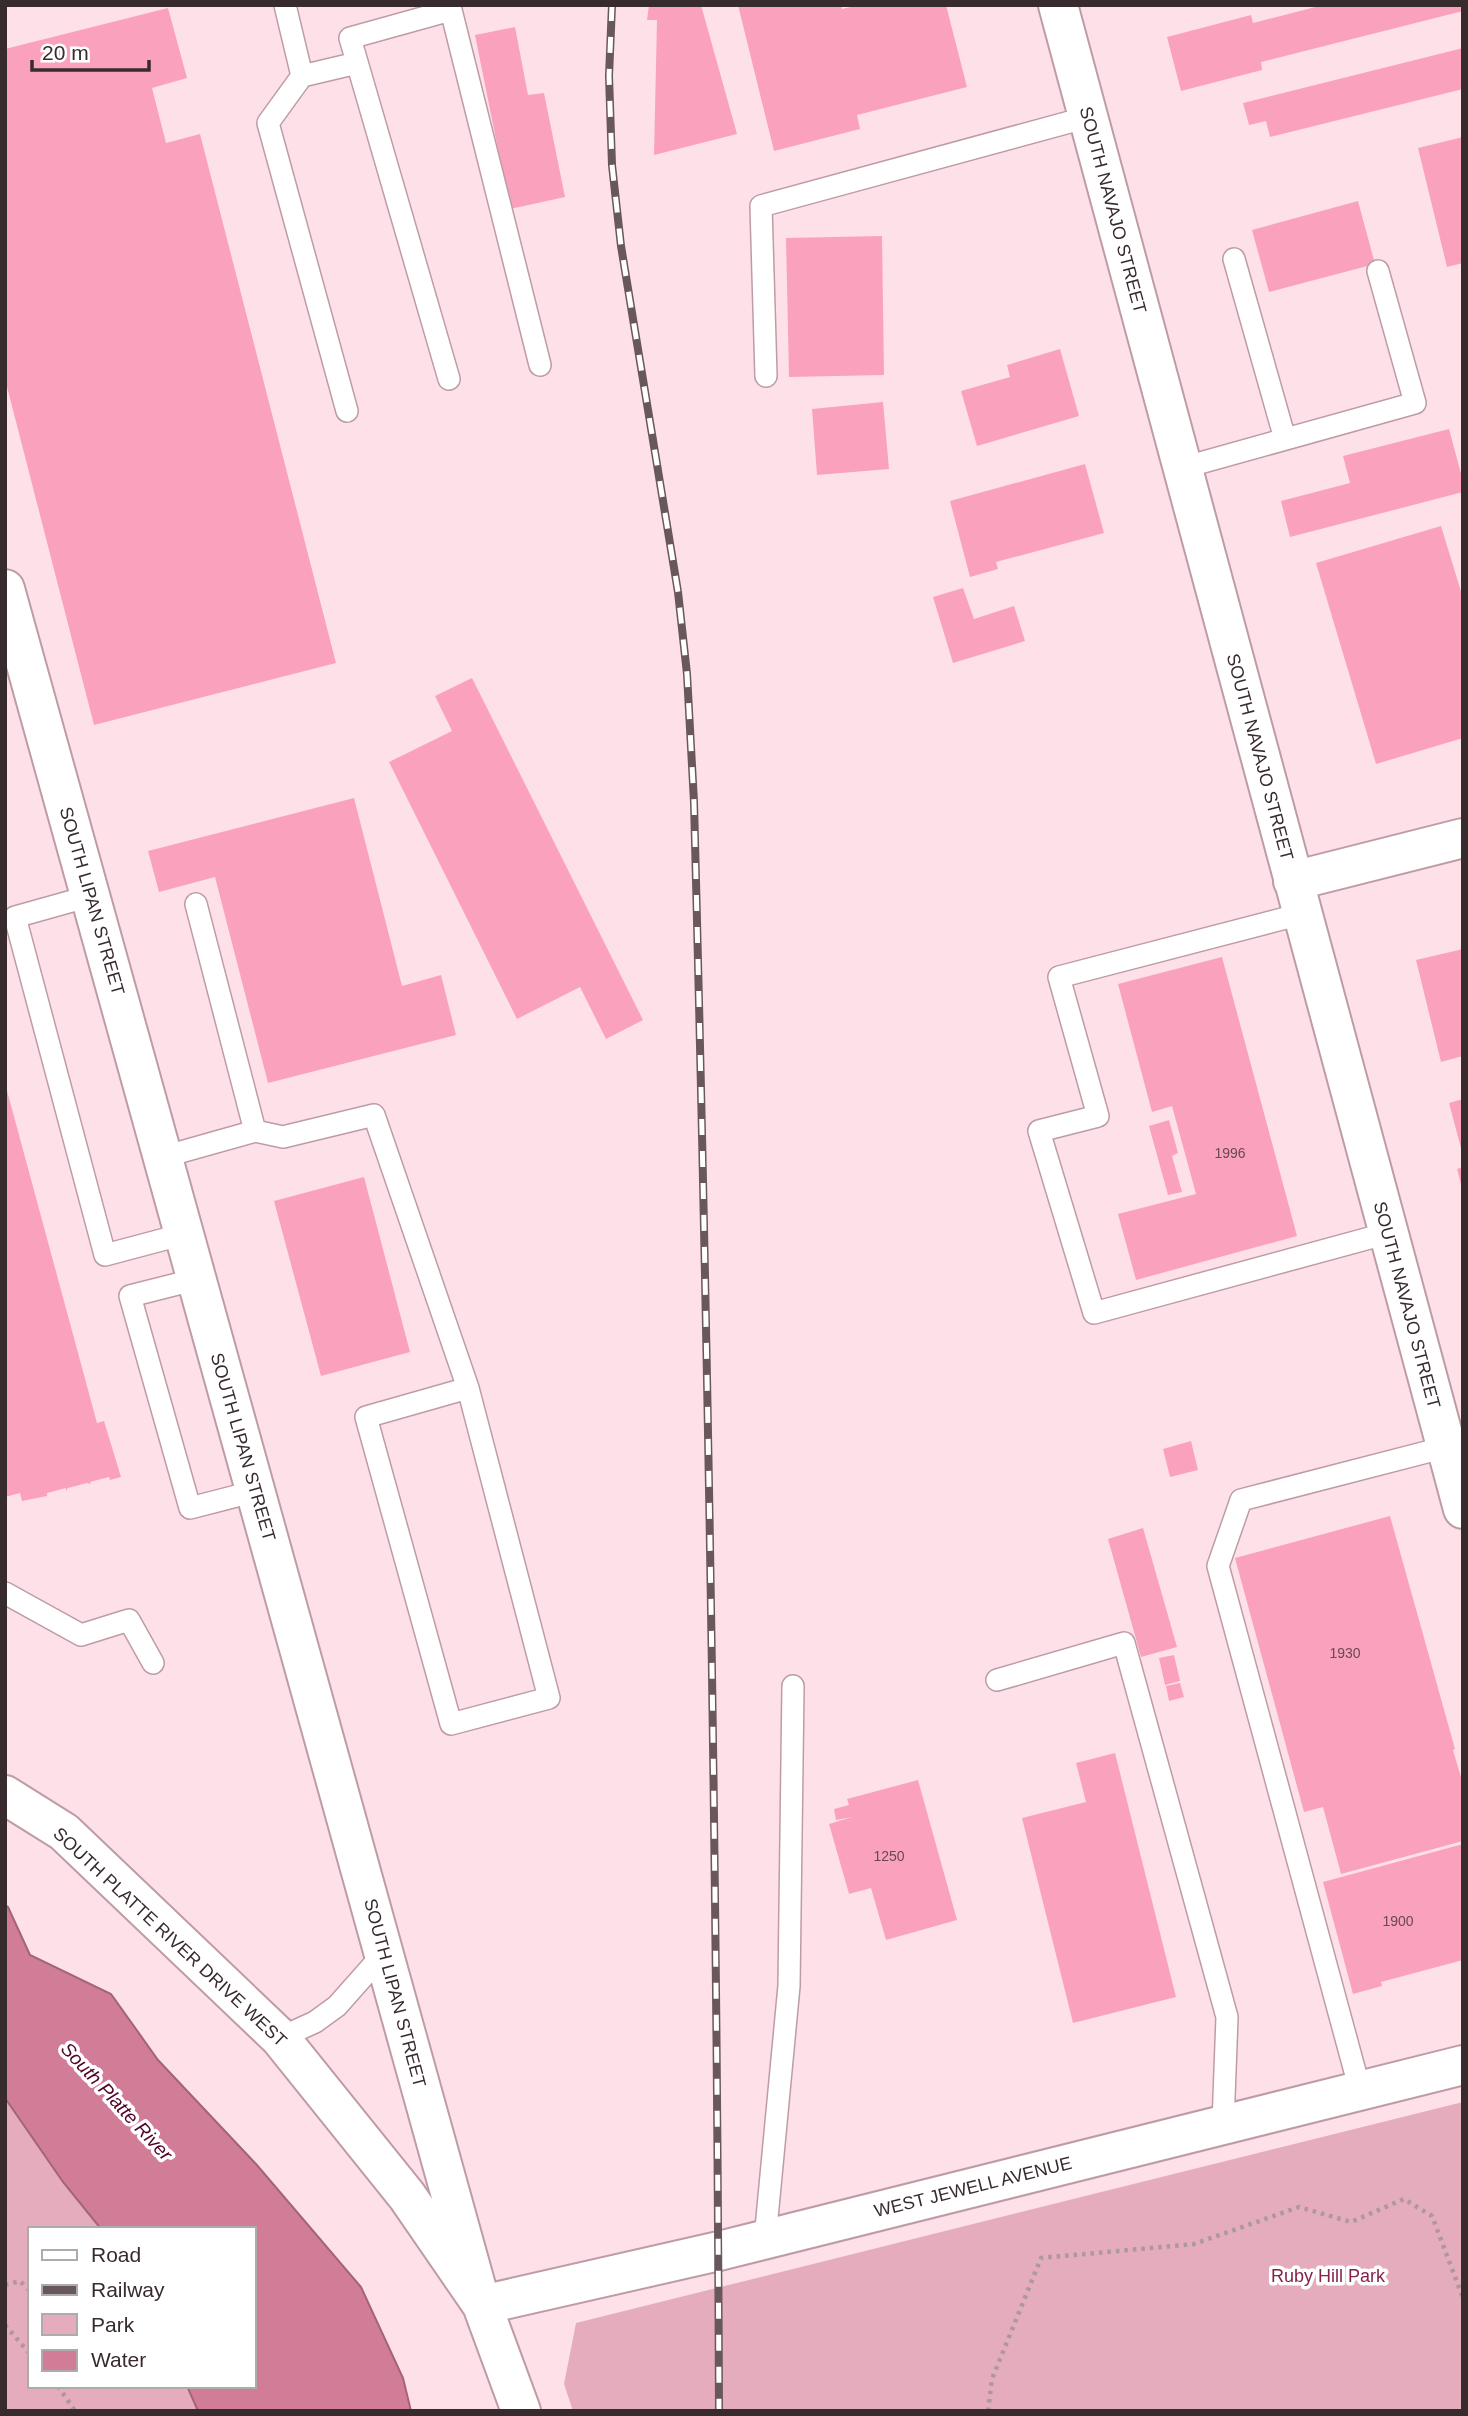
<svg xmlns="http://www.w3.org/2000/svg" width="1468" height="2416" font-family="Arial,sans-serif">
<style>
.green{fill:#e4acbc}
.water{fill:#d17d97;stroke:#a36478;stroke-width:2}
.building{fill:#faa2bd}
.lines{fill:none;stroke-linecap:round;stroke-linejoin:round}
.lane-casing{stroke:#be9ca5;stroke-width:24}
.street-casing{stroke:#be9ca5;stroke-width:42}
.secondary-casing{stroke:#be9ca5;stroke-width:42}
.path{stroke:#ae979d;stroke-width:4.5;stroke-dasharray:3.5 5;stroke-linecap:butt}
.lane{stroke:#fff;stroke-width:21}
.street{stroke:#fff;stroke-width:38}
.secondary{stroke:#fff;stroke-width:38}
.rail-casing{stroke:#68575b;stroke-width:8}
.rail{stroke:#fff;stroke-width:5;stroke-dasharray:16;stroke-linecap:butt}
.labels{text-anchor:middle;stroke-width:7;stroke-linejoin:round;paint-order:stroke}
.number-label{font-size:14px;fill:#684952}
.street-label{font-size:18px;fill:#382b2e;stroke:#fff}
.park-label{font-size:18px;fill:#85214b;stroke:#fff}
.water-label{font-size:19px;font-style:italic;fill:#510328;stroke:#fff}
</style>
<rect width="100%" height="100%" fill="#fee1e8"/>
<path class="green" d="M5,2098L63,2182L101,2229H30V2386H187L198,2411H5Z
M1463,2102V2411H573L564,2384L576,2323Z"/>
<path class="water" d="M5,1905L8,1907L30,1955L111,1994L158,2060L256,2164L361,2287L403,2378L411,2411H198L187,2386H254V2229H101L63,2182L5,2098Z"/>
<path class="building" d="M649,5H701L737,134L654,155L657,20H647Z
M738,5H841L842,9L859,5H946L967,87L857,115L860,129L774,151Z
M1323,5H1463V11L1261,62L1262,70L1181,91L1167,37L1251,15L1253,23Z
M168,8L187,78L152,88L166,143L200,134L336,663L94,725L5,379V49Z
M515,27L528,95L544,93L565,197L510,209L475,35Z
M1463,48V89L1270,137L1266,121L1249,125L1243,103Z
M1463,137V263L1447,267L1418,148Z
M1358,201L1375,264L1269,292L1252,230Z
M882,236L884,375L789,377L786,238Z
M1060,349L1079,416L977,446L961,391L1010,377L1007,365Z
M883,402L889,469L817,475L812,409Z
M1449,429L1463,481V492L1290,537L1281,501L1350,483L1343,456Z
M1085,464L1104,533L996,562L998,569L970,577L950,501Z
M1441,526L1463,598V738L1376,764L1316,563Z
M963,588L974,619L1014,606L1025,641L953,663L933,597Z
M472,678L643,1020L606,1039L580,987L517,1019L389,762L452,731L435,696Z
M354,798L402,986L441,975L456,1035L268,1083L215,877L159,892L148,851Z
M1463,949V1056L1441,1062L1416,960Z
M1222,957L1297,1236L1136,1280L1118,1214L1196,1194L1172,1106L1152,1112L1118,984Z
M6,1087L97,1423L104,1421L121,1477L110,1480L109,1477L90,1482L91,1484L87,1483L68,1488L66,1491V1488L47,1493V1496L22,1501L20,1493L5,1497Z
M1463,1099V1152H1462L1449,1103Z
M1169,1120L1178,1153L1172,1156L1182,1192L1168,1195L1149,1126Z
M1463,1167V1188H1462L1457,1169Z
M364,1177L410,1352L321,1376L274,1201Z
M1191,1441L1198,1470L1170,1477L1163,1449Z
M1390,1516L1455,1749L1453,1750L1463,1784V1841L1341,1874L1323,1807L1304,1812L1235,1558Z
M1143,1528L1177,1647L1141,1657L1108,1539Z
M1174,1655L1180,1681L1165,1685L1159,1658Z
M1180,1683L1184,1697L1169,1701L1166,1686Z
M1115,1753L1176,1997L1073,2023L1022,1818L1086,1802L1076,1763Z
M918,1780L957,1920L886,1940L871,1888L849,1894L829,1824L852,1817L836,1820L834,1809L849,1805L847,1799Z
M1463,1844V1960L1381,1982L1382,1986L1353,1994L1323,1882Z"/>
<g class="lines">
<g class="lane-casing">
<path id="lane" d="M285,5L302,76L268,123L347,411
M302,76L357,63
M1234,259L1285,439
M766,376L761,206L1088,117
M449,379L350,38L451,10L540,365
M1182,468L1415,403L1378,271
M90,896L15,917L105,1255L184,1234
M1301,914L1059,977L1098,1116L1039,1131L1094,1313L1388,1233
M255,1131L283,1137L374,1115L468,1388L549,1698L451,1724L366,1417L468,1388
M163,1157L255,1131L196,904
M197,1279L130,1296L190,1508L256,1491
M5,1593L81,1635L129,1620L153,1663
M997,1680L1124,1643L1227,2017L1223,2124
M280,2038L315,2022L337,2006L384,1953
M1360,2090L1218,1566L1241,1500L1446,1447
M765,2239L789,1986L793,1686"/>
</g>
<g class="street-casing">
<path id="street" d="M1058,5L1463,1509
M5,589L479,2297
M1293,881L1463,838"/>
</g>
<g class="secondary-casing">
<path id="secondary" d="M5,1795L64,1832L280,2038L407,2196L482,2305L521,2411
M482,2305L719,2251L1463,2065"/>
</g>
<path class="path" d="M5,2285L20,2281L30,2291
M5,2325L30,2354
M58,2386L75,2411
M988,2411L992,2379L1041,2258L1194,2244L1299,2207L1351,2222L1404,2199L1432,2216L1463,2298"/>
<use href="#lane" class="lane"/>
<use href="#street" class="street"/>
<use href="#secondary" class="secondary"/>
<g class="rail-casing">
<path id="rail" d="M612,5L609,76L612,165L621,246L678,592L687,674L694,802C708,1338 717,1874 719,2411"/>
</g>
<use href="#rail" class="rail"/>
</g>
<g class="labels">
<g class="number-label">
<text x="1230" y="1158">1996</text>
<text x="1345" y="1658">1930</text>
<text x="889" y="1861">1250</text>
<text x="1398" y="1926">1900</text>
</g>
<g class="street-label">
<text transform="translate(1113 210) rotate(75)" y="6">SOUTH NAVAJO STREET</text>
<text transform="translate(1260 757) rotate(75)" y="6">SOUTH NAVAJO STREET</text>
<text transform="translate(92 901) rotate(74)" y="6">SOUTH LIPAN STREET</text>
<text transform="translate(1407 1305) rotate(75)" y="6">SOUTH NAVAJO STREET</text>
<text transform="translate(243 1447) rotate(74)" y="6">SOUTH LIPAN STREET</text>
<text transform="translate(170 1937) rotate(43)" y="6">SOUTH PLATTE RIVER DRIVE WEST</text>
<text transform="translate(395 1993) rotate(75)" y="6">SOUTH LIPAN STREET</text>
<text transform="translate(973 2187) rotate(-14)" y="6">WEST JEWELL AVENUE</text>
</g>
<g class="park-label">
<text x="1328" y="2282">Ruby Hill Park</text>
</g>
<g class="water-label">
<text transform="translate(117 2101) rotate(47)" y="7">South Platte River</text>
</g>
</g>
<rect width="1468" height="2416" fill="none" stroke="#382b2e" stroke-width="14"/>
<rect x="28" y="2227" width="228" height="161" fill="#ffffff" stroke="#afaaab" stroke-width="2"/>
<rect x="42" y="2250" width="35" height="10" fill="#ffffff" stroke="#afaaab" stroke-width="2"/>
<text x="91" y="2262" font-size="21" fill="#382b2e">Road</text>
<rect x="42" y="2285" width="35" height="10" fill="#68575b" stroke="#afaaab" stroke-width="2"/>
<text x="91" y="2297" font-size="21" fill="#382b2e">Railway</text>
<rect x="42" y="2314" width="35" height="21" fill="#e4acbc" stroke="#afaaab" stroke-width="2"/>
<text x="91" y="2332" font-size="21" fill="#382b2e">Park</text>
<rect x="42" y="2350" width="35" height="21" fill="#d17d97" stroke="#afaaab" stroke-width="2"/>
<text x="91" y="2367" font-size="21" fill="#382b2e">Water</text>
<path d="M32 60v10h117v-10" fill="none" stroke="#382b2e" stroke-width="3.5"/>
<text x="42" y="60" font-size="21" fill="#382b2e" stroke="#ffffff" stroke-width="5" paint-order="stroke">20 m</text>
</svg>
